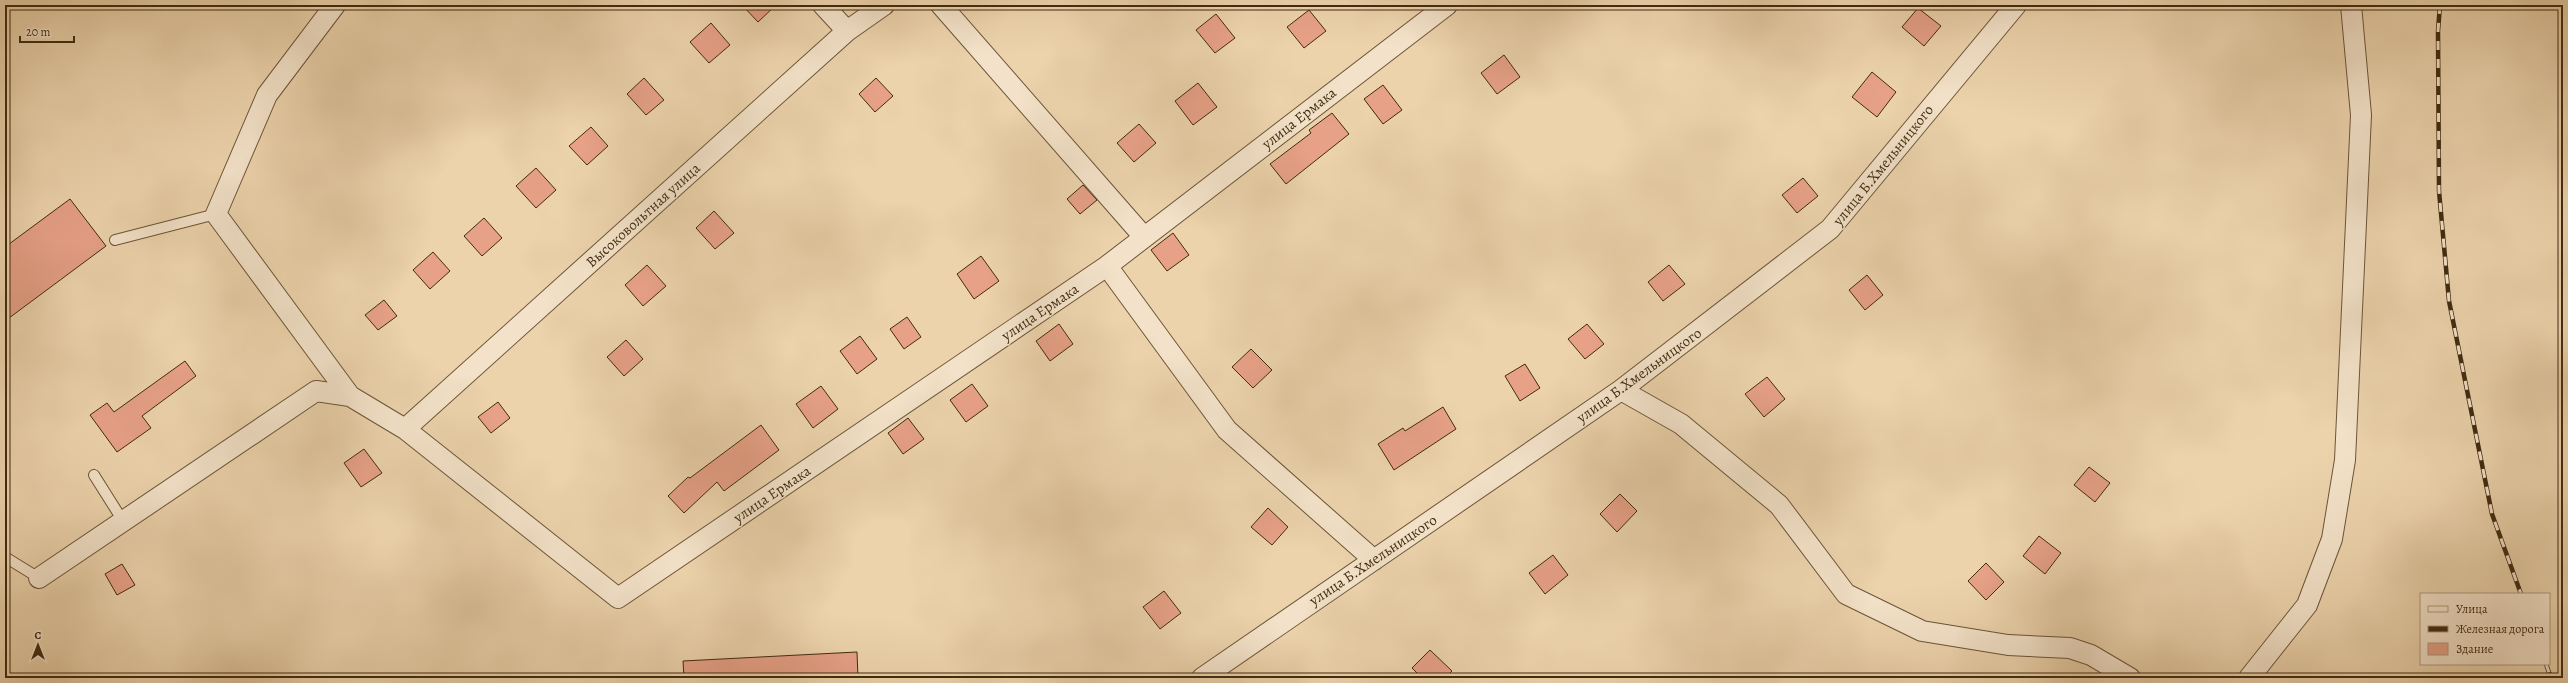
<svg xmlns="http://www.w3.org/2000/svg" width="2568" height="683" font-family="Alegreya,serif">
<style>
.building{fill:#e7a187;stroke:#412b10}
.lines{fill:none;stroke-linecap:round;stroke-linejoin:round}
.lane-casing{stroke:#6c5537;stroke-width:12}
.street-casing{stroke:#6c5537;stroke-width:22}
.lane{stroke:#f3e2c9;stroke-width:10}
.street{stroke:#f3e2c9;stroke-width:20}
.rail-casing{stroke:#412b10;stroke-width:4.5}
.rail{stroke:#f3e2c9;stroke-width:3;stroke-dasharray:9;stroke-linecap:butt}
.labels{text-anchor:middle;stroke-width:3;stroke-linejoin:round;paint-order:stroke}
.street-label{font-size:15px;fill:#412b10;stroke:#f3e2c9}
</style>
<rect width="100%" height="100%" fill="#ecd3ac"/>
<filter id="stains"><feTurbulence type="fractalNoise" baseFrequency=".005" numOctaves="4"/><feColorMatrix values="0 0 0 0 .2 0 0 0 0 .09 0 0 0 0 .02 0 0 0 .5 -.17"/></filter>
<radialGradient id="worn" r=".72"><stop offset=".6" stop-color="#630" stop-opacity="0"/><stop offset="1" stop-color="#630" stop-opacity=".3"/></radialGradient>
<path class="building" d="M742,5H776L758,22Z
M1918,8L1941,26L1924,46L1902,27Z
M1309,10L1326,31L1304,48L1287,27Z
M1216,14L1235,38L1215,53L1196,30Z
M711,23L730,45L709,63L690,42Z
M1504,55L1520,77L1497,94L1481,73Z
M1872,72L1896,92L1877,117L1852,97Z
M644,78L664,100L646,115L627,94Z
M876,78L893,96L875,112L859,94Z
M1198,83L1217,107L1193,125L1175,101Z
M1383,85L1402,110L1383,124L1364,99Z
M1332,113L1349,134L1286,184L1270,164L1311,133L1309,130Z
M1139,124L1156,143L1134,162L1117,143Z
M591,127L608,146L587,165L569,146Z
M536,168L556,190L536,208L516,186Z
M1803,178L1818,196L1797,213L1782,195Z
M1083,185L1097,200L1080,214L1067,199Z
M70,199L106,246L5,321V247Z
M714,211L734,233L715,249L696,228Z
M484,218L502,238L482,256L464,236Z
M1173,233L1189,255L1167,271L1151,250Z
M433,252L450,271L430,289L413,270Z
M981,256L999,281L974,299L957,274Z
M647,265L666,286L643,306L625,285Z
M1669,265L1685,284L1663,301L1648,282Z
M1867,275L1883,295L1865,310L1849,290Z
M384,300L397,316L378,330L365,315Z
M907,317L921,337L904,349L890,329Z
M1059,324L1073,344L1050,361L1036,341Z
M1587,324L1604,344L1585,359L1568,339Z
M860,336L877,359L857,374L840,351Z
M626,340L643,359L624,376L607,357Z
M1251,349L1272,370L1253,388L1232,367Z
M185,361L196,376L142,416L151,428L117,452L90,415L107,403L114,412Z
M1525,364L1540,388L1520,401L1505,376Z
M1767,377L1785,399L1764,417L1745,394Z
M972,384L988,406L966,422L950,400Z
M821,386L838,409L813,428L796,404Z
M498,402L510,418L491,433L478,417Z
M1443,407L1456,429L1394,470L1378,444L1403,428L1405,431Z
M908,418L924,439L903,454L888,433Z
M761,425L779,450L724,491L717,482L684,513L668,496L688,477L690,478Z
M364,449L382,473L361,487L344,463Z
M2089,467L2110,483L2095,502L2074,485Z
M1620,494L1637,511L1617,532L1600,514Z
M1268,508L1288,527L1272,545L1251,527Z
M2039,536L2061,553L2045,574L2023,556Z
M1553,555L1568,575L1545,594L1529,573Z
M1986,563L2004,582L1986,600L1968,581Z
M122,564L135,585L117,595L105,574Z
M1164,591L1181,613L1160,629L1143,607Z
M1430,650L1452,671L1445,678H1422L1412,668Z
M857,652L858,678H684L683,661Z"/>
<g class="lines">
<g class="lane-casing">
<path id="lane" d="M115,240L216,214
M94,475L123,521
M5,557L39,578"/>
</g>
<g class="street-casing">
<path id="street" d="M335,5L267,95L216,214L350,396L405,429L618,598L1107,266L1447,5
M823,5L847,31
M941,5L1144,237
M1107,266L1227,430L1374,560
M1621,390L1681,424L1779,505L1846,594L1922,631L2008,645L2070,648L2091,655L2130,678
M405,429L847,31L884,5
M39,578L316,391L350,396
M1202,678L1621,390L1830,229L2016,5
M2249,678L2307,605L2332,539L2345,460L2361,115L2351,5"/>
</g>
<use href="#lane" class="lane"/>
<use href="#street" class="street"/>
<g class="rail-casing">
<path id="rail" d="M2440,5L2438,31L2439,191L2449,301L2492,514L2521,594
M2546,664L2551,678"/>
</g>
<use href="#rail" class="rail"/>
</g>
<g class="labels">
<g class="street-label">
<text transform="translate(1299 118) rotate(-38)" y="5">улица Ермака</text>
<text transform="translate(1883 165) rotate(-51)" y="5">улица Б.Хмельницкого</text>
<text transform="translate(643 215) rotate(-42)" y="5">Высоковольтная улица</text>
<text transform="translate(1040 312) rotate(-34)" y="5">улица Ермака</text>
<text transform="translate(1639 375) rotate(-36)" y="5">улица Б.Хмельницкого</text>
<text transform="translate(772 494) rotate(-34)" y="5">улица Ермака</text>
<text transform="translate(1373 560) rotate(-34)" y="5">улица Б.Хмельницкого</text>
</g>
</g>
<rect width="2568" height="683" fill="none" stroke="#ecd3ac" stroke-width="20"/>
<rect x="6" y="6" width="2556" height="671" fill="none" stroke="#412b10" stroke-width="2"/>
<rect x="10" y="10" width="2548" height="663" fill="none" stroke="#412b10"/>
<rect x="2420" y="593" width="130" height="72" fill="#f3e2c9" stroke="#ac997f"/>
<rect x="2428" y="606" width="20" height="6" fill="#f3e2c9" stroke="#ac997f"/>
<text x="2456" y="613" font-size="12" fill="#412b10">Улица</text>
<rect x="2428" y="626" width="20" height="6" fill="#412b10" stroke="#ac997f"/>
<text x="2456" y="633" font-size="12" fill="#412b10">Железная дорога</text>
<rect x="2428" y="643" width="20" height="12" fill="#e7a187" stroke="#ac997f"/>
<text x="2456" y="653" font-size="12" fill="#412b10">Здание</text>
<g transform="translate(38 645)" stroke="#f3e2c9" stroke-width="3" paint-order="stroke">
<path d="M0-3L7 15L0 10L-7 15Z" fill="#412b10"/>
<text y="-6" font-size="11" font-weight="bold" text-anchor="middle" fill="#412b10">С</text>
</g>
<path d="M20 36v6h54v-6" fill="none" stroke="#412b10" stroke-width="2"/>
<text x="26" y="36" font-size="12" fill="#412b10" stroke="#f3e2c9" stroke-width="3" paint-order="stroke">20 m</text>
<rect width="100%" height="100%" filter="url(#stains)"/>
<rect width="100%" height="100%" fill="url(#worn)"/>
</svg>
